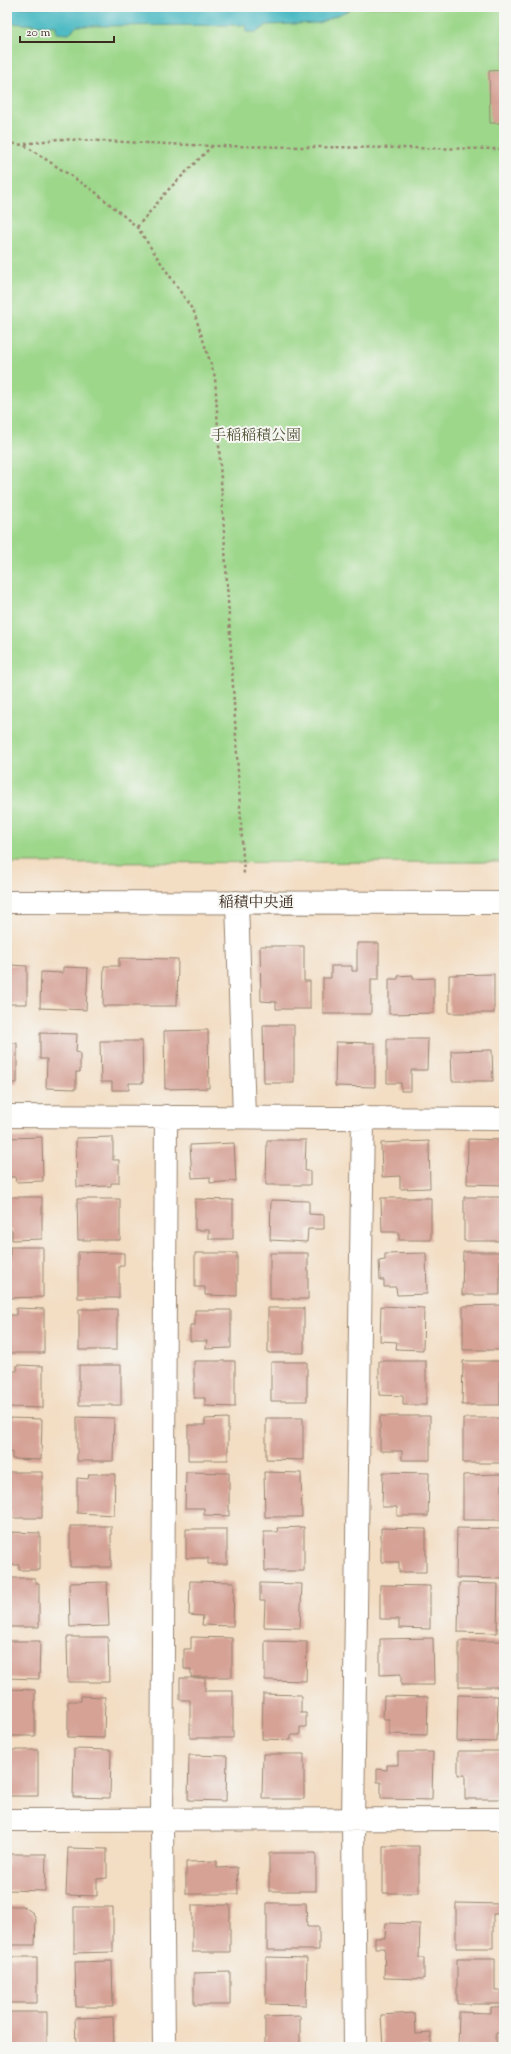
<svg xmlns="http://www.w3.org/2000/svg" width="511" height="2054" font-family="'Sorts Mill Goudy','Noto Serif JP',serif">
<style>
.green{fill:#9cd78a;stroke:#6c8054}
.water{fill:#4bbac3;stroke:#437270}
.building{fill:#d6a296}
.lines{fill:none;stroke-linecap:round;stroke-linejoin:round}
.minor-casing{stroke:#978470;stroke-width:24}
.path{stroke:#978470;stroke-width:2.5;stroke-dasharray:3 3;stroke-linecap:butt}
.minor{stroke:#fff;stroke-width:22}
.labels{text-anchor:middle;stroke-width:4;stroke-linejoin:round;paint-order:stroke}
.park-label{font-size:15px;fill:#535539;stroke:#f6f6f2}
.street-label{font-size:15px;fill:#3b2a1e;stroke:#f6f6f2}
</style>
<rect width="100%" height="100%" fill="#f6f6f2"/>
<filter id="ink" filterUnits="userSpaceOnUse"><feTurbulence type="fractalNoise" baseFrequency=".025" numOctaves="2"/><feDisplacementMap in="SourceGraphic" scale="8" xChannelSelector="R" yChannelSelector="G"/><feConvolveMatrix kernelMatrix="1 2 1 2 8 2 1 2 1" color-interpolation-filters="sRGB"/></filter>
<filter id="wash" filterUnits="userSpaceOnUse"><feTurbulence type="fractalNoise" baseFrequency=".012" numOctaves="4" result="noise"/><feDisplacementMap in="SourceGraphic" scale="16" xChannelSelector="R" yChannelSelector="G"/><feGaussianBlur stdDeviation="0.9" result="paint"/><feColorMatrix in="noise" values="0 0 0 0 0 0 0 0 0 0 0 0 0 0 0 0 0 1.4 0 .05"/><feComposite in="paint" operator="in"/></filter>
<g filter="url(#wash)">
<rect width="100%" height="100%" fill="#f3ddc3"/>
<path class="green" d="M7,7H504V862L7,863Z"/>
<path class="water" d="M7,7H356L319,23L267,25L257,32H246L245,25L77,26L68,34L56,33V26L7,23Z"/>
<g id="blocks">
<path class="building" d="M504,70V123H490L489,71Z
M357,943H379V979H371V1014H323V978H331V966H352V971H357Z
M260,946H304V981H310V1009H276V1002L261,1001Z
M119,958L178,959L177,1006H103L104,966H119Z
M7,960H9V965L27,966V1004H7Z
M63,967L88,968L86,1010L40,1008L41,972L63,973Z
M494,974V1013H449V975Z
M413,975V979L434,978V1013L389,1014V979H398V976Z
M263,1025H294V1083H264Z
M208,1030L209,1088L165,1089L164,1031Z
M40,1033L77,1034L76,1052L80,1053V1072H76V1089L46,1088L47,1059H40Z
M387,1039H428L427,1070H411V1091H401V1083H387Z
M100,1041H142L143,1083H129V1090H112V1082H101Z
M336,1042L375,1043V1087L335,1086Z
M7,1043H17V1083H7Z
M492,1050L493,1081H452L451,1051Z
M42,1137L43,1181L16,1182L15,1177H7V1138Z
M113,1137V1160H119V1183H111V1186L77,1187L76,1138Z
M468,1139L504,1140V1185L467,1184Z
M267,1140H306L305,1171H310V1185H266Z
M429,1141L430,1188L400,1189V1176L382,1177L381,1143Z
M234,1143L236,1181L210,1183V1177L192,1178L190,1145Z
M7,1197H42V1239L12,1240V1230H7Z
M464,1197H504V1241H464Z
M381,1198H431V1240H399V1232H382Z
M77,1199H120V1240H78Z
M195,1199L233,1200V1239H209V1230H195Z
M271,1200L309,1201V1214L324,1215V1229H308L307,1242L270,1240Z
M10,1247H43V1297L7,1298V1261H10Z
M78,1252L124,1253V1266H119V1298H78Z
M463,1252H500V1295H462Z
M195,1253H237V1296L205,1295V1287H195Z
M270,1253H308V1299H270Z
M426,1253L427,1294L397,1295L396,1287H384V1280H380L379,1261L385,1260V1254Z
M503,1305V1350H463V1306Z
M381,1306L424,1308L423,1350L396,1349L397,1342L380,1341Z
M16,1308L44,1309V1353H7V1315H16Z
M268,1308H304V1353H268Z
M79,1309H117V1350H79Z
M195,1310H231V1348L206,1349L207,1341H190V1325H195Z
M194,1361H235V1407L205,1406V1398H194Z
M379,1361H426V1405H403V1396L379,1395Z
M463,1361H500V1405H462Z
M271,1362H307V1401H271Z
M17,1365L43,1366V1408L7,1407V1371H17Z
M79,1365H121V1405H79Z
M380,1416H430V1460H402V1451H380Z
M77,1417L114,1418L113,1461H77Z
M7,1418L42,1419L41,1460L12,1459V1452H7Z
M228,1418V1460H188V1425H205V1419Z
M266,1418H303V1460L266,1459Z
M463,1418H504V1463H463Z
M7,1472H42V1518H11V1510H7Z
M186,1472L229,1473V1516L204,1515V1508H185Z
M264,1472L301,1473L302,1517H265Z
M383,1472L429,1473L428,1516H397V1507H382Z
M89,1474H115L114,1515L77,1513V1478L88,1479Z
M502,1474V1520H463V1475Z
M70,1526H111V1567H70Z
M304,1527V1571H265L264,1532H278L277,1528Z
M381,1528L426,1529V1572H399V1562H381Z
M457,1528L504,1529V1579L456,1578Z
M186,1529H227V1564H208V1558H186Z
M7,1532L40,1533V1570H19V1565H7Z
M7,1578H35V1583H39V1627H7Z
M190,1581L234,1582L233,1626L202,1625L203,1616L189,1615Z
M107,1582L109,1626L70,1627L69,1583Z
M260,1583L302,1584L300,1628L264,1627L265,1601H260Z
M459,1583L498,1584L497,1633L458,1632Z
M380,1585L430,1586V1629L399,1628V1619H380Z
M67,1637H108L109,1682H68Z
M191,1637L232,1638V1677H191V1669H184V1649H191Z
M433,1638L434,1685H401V1674L380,1675V1639Z
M7,1641H40L39,1679L7,1678Z
M265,1641L307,1642L306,1681L265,1680Z
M459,1641H502V1687H459Z
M180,1678H205V1691H233V1738H190V1700H180Z
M7,1689L35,1690V1736H7Z
M263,1694L301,1695V1713H306V1727H300V1735H291V1740L262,1739Z
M458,1695L498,1696L497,1742L457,1741Z
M81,1696L105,1697L104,1738L68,1737V1701H81Z
M384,1696L428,1697L427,1735L389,1734V1719H383Z
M74,1749L111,1750L110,1798L73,1797Z
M7,1750H38V1796H7Z
M458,1751H504V1799H465V1775H458Z
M398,1752H433L432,1800L381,1799V1782H377V1769L387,1770V1765H398Z
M263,1754H304V1799H262Z
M189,1755L227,1756L226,1801L188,1800Z
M383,1846H419V1893H383Z
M68,1848L107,1849V1878L97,1879V1896L66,1895Z
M269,1853H316V1891H269Z
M7,1854H46L45,1891L7,1890Z
M217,1861V1868L237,1867L238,1894H186V1862Z
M267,1903H306L307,1927H319V1950H267Z
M456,1903L501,1904V1914H493V1948H456Z
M192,1905H230V1952H192Z
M7,1906H23L33,1913L36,1920L35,1945H7Z
M74,1907H113V1952L74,1953Z
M386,1923L420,1924L419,1958H424V1979L384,1978L385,1948H375V1938H385Z
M7,1957H37V2003H7Z
M266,1957L307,1958L306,2005L266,2004Z
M457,1959H495V1991H502V2004H457Z
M112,1961L113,2007H76L75,1962Z
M230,1972V2005H194V1973Z
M491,2007H504V2033H496V2047H458L459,2012L491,2013Z
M7,2012H47V2047H7Z
M415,2013L416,2034L431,2033V2047H383L381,2015Z
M300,2016V2047H265V2017Z
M113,2017L114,2047H76L75,2018Z"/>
</g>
</g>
<g filter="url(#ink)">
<use href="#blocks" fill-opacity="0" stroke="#978470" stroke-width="1"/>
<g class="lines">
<g class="minor-casing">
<path id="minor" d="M7,902L504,903
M237,902L244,1117
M7,1116L504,1119
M7,1820L504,1819
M164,2047L162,1820L166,1116
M355,2047L353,1820L363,1117"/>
</g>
<path class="path" d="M7,143L24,145L94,191L137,227L194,312L215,377L244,875
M25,144L58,139L212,146L504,149
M137,227L169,189L212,146
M504,489V515"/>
<use href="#minor" class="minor"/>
</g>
</g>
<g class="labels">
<g class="park-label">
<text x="256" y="440">手稲稲積公園</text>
</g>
<g class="street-label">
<text x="256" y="907">稲積中央通</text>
</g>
</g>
<rect width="511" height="2054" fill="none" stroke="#f6f6f2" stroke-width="24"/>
<path d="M20 36v6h94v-6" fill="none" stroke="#3b2a1e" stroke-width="2"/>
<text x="26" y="36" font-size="12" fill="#3b2a1e" stroke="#f6f6f2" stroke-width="3" paint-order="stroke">20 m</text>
</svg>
